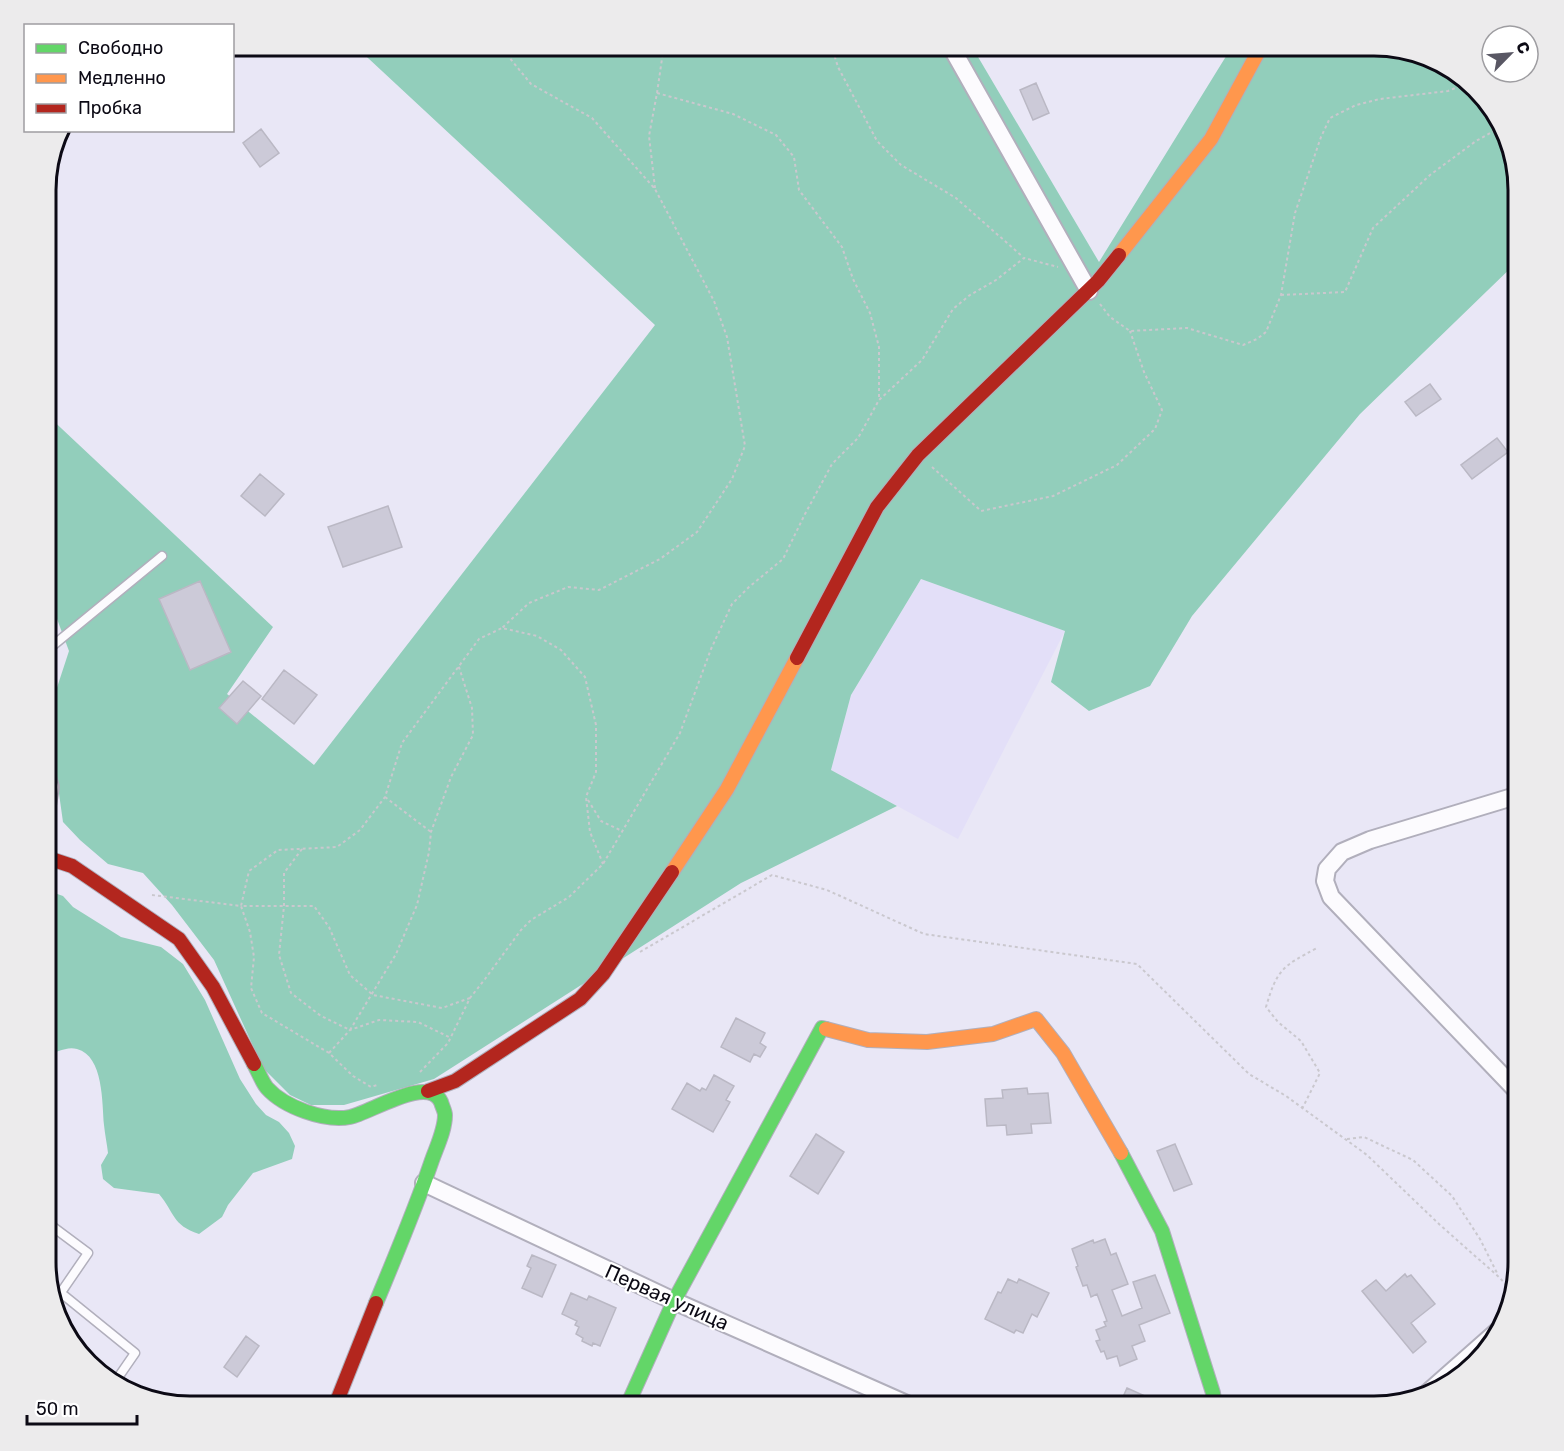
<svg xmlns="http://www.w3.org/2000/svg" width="1564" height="1451" font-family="Rubik,sans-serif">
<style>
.built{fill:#e3dff8}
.forest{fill:#92cebb}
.building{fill:#cccad8;stroke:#bab8c4;stroke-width:1.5}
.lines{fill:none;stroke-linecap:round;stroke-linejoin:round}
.lane-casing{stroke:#b1afbc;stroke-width:11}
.street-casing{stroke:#b1afbc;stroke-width:20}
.fast-casing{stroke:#b1afbc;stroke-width:16}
.slow-casing{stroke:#b1afbc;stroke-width:16}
.jam-casing{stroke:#b1afbc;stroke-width:16}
.path{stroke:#cac8ce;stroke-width:2;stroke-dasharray:3 3;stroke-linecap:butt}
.lane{stroke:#fcfbfe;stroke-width:8}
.street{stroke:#fcfbfe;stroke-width:16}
.fast{stroke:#63d668;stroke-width:14}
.slow{stroke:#ff974d;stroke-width:14}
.jam{stroke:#b3261e;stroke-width:14}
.labels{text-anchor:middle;stroke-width:4.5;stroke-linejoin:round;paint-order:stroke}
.street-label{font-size:20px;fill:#0c0a15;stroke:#fff}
.rim{fill:none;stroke:#0c0a15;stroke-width:3}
</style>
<rect width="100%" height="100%" fill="#e9e7f6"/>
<path class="built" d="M921,579L1065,631L958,839L831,770L851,695Z"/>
<path class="forest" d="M354,45H971L1099,262L1233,45H1384L1438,60L1477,88L1508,134L1519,180V260L1360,414L1192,616L1150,686L1089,711L1051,682L1065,631L921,579L851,695L831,770L897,806L741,883L434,1079L344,1105H311L290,1095L263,1068L214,960L172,905L143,873L108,864L80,840L63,822L48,715L69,651L45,587V413L273,627L227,694L314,765L655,325Z
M45,289L54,300L45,329Z
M49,891L63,896L73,907L121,937L161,947L183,964L205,1000L240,1079L256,1104L266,1115L279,1122L289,1133L295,1146L292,1159L253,1173L228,1205L222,1217L199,1234C172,1225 175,1213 159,1194L114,1188L103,1179L101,1165L108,1153C107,1144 105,1135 104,1125C102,1104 104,1056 77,1049C65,1046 57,1054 45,1054V892Z"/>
<path class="building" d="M1036,83L1049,113L1033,120L1020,90Z
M261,129L279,153L260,167L243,143Z
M1430,384L1441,399L1416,416L1405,402Z
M1497,438L1508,452L1472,479L1461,465Z
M260,474L284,494L265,516L241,496Z
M388,506L402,547L343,567L328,527Z
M200,581L231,652L190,670L159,599Z
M284,670L317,695L294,724L262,699Z
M243,681L261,696L237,724L219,708Z
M736,1018L765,1033L760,1043L766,1047L760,1057L754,1054L750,1062L721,1047Z
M714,1075L734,1086L726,1100L730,1102L713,1132L672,1109L687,1083L700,1091L702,1088L706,1090Z
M1027,1088L1028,1094L1048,1093L1051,1123L1031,1124L1032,1133L1007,1135L1006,1125L987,1126L985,1099L1003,1098L1002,1090Z
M816,1134L844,1152L818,1194L790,1176Z
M1175,1144L1192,1184L1174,1191L1157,1151Z
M1105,1239L1111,1255L1116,1253L1128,1284L1112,1290L1122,1316L1142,1308L1133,1282L1155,1275L1170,1313L1139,1325L1145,1341L1132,1346L1137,1359L1120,1366L1117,1356L1107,1359L1104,1351L1101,1352L1096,1341L1100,1340L1096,1330L1106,1326L1104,1322L1107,1321L1097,1294L1091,1297L1087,1285L1083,1286L1076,1267L1078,1266L1072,1249L1093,1240L1094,1243Z
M532,1255L556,1265L542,1297L522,1288L531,1268L527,1266Z
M1405,1274L1407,1277L1411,1275L1435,1304L1411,1323L1426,1342L1413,1353L1362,1291L1376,1280L1386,1291Z
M1008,1279L1017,1283L1019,1279L1049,1293L1037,1317L1032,1314L1023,1333L1016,1330L1014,1333L985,1319L998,1292L1001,1293Z
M571,1293L587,1300L589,1296L616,1308L600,1346L593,1343L592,1346L582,1341L583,1338L576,1334L579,1327L575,1325L577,1321L562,1314Z
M246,1336L259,1346L237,1377L224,1367Z
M1127,1388L1167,1406H1119Z"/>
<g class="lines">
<g class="lane-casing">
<path id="lane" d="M45,652L162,556
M45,1221L88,1253L53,1304
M61,1293L135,1353L115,1382"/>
</g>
<g class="street-casing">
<path id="street" d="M950,45L1089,291
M1519,795L1370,840L1342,852L1327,869L1325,881L1331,897L1519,1093
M45,817L50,787L45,772
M424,1183L674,1301L911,1406
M1424,1396L1501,1328"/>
</g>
<g class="fast-casing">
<path id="fast" d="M254,1064C258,1071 262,1082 267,1088C284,1107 325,1122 350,1117C370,1113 429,1074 441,1102C442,1106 445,1111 445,1115C445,1131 436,1148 431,1163C415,1210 395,1257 376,1303
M1121,1153L1162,1231L1213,1393L1215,1406
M627,1406L674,1301L822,1028L826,1029"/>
</g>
<g class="slow-casing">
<path id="slow" d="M1119,255L1211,139L1262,45
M672,872L727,789L797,658
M826,1029L868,1040L927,1042L993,1034L1036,1019L1063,1053L1121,1153"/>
</g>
<g class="jam-casing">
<path id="jam" d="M797,658L877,507L918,455L1098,281L1119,255
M45,857L72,866L179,939L213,987L254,1064
M428,1091L455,1081L580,999L603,974L672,872
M335,1406L376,1303"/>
</g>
<path class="path" d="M499,45L531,84L592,118L655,189L714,301L727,337L745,446L732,479L697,532L660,559L599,590L568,587L529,603L502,628
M831,45L838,67L877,141L901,165L956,198L1023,257
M657,93L733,114L776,135L794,157L799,190L842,247L853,279L870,313L879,347V400
M655,188L649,136L657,93L664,45
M1281,295L1345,292L1373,228L1430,175L1476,141L1503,126
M1100,304L1110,317L1130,331L1187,328L1243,345L1257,339L1266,332L1281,295L1295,213L1321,137L1330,118L1356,105L1380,99L1448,91L1470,82
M932,467L981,511L1053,496L1117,465L1155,429L1162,410L1144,372L1130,331
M385,797L431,832
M588,800L601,821L622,831
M302,849L284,873V906L279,955L291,993L321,1016L350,1030L396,954L417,905L429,852L431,832L451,777L473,735L472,708L458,664
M152,895L241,906L250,932L254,957L251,988L262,1013L329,1053L353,1076L371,1087L377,1085
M640,952L772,875L827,890L924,934L1137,964L1249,1074L1286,1096L1367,1155L1440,1225L1500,1278L1513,1293
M470,998L442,1008L373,995L350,975L329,927L314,906H241L249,871L278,850L337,847L360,830L385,797L402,743L479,639L502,628L537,636L561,650L585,677L596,725V772L586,797L590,832L603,864
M329,1053L350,1030L379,1020L418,1022L451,1038
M420,1072L448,1043L470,998L485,979L521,930L531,920L569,897L603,864L680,733L711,649L732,604L749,587L783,559L805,514L832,464L858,438L879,400L922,360L953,309L970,295L996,280L1024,258L1058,267
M1302,1109L1320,1073L1301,1041L1278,1022L1266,1007C1277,969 1283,966 1317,948
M1347,1139L1364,1137L1413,1160L1452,1196L1480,1239L1498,1275"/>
<use href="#lane" class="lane"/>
<use href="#street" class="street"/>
<use href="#fast" class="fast"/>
<use href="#slow" class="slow"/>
<use href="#jam" class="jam"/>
</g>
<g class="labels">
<g class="street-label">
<text transform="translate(667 1297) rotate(24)" y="7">Первая улица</text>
</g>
</g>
<path d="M0 0H1564V1451H0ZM190 56H1374A134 134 0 0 1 1508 190V1262A134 134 0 0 1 1374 1396H190A134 134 0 0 1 56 1262V190A134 134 0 0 1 190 56Z" fill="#ecebec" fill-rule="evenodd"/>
<path class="rim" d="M190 56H1374A134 134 0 0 1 1508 190V1262A134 134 0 0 1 1374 1396H190A134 134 0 0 1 56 1262V190A134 134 0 0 1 190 56Z"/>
<rect x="24" y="24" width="210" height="108" fill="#ffffff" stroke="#9e9da1" stroke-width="1.5"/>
<rect x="36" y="44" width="30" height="9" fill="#63d668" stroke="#9e9da1" stroke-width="1.5"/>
<text x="78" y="54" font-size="18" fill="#0c0a15">Свободно</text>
<rect x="36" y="74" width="30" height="9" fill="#ff974d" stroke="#9e9da1" stroke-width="1.5"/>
<text x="78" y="84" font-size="18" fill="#0c0a15">Медленно</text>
<rect x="36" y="104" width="30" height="9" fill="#b3261e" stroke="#9e9da1" stroke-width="1.5"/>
<text x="78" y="114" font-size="18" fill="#0c0a15">Пробка</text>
<g transform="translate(1510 54) rotate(65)"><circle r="28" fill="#ffffff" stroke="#9e9da1" stroke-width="1.5"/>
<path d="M0-4.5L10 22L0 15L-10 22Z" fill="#595764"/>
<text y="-9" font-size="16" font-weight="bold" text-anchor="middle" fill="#0c0a15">С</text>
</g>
<path d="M27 1415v9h110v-9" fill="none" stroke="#0c0a15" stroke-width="3"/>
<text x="36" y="1415" font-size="18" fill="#0c0a15" stroke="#ffffff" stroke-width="4.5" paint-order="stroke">50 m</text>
</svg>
